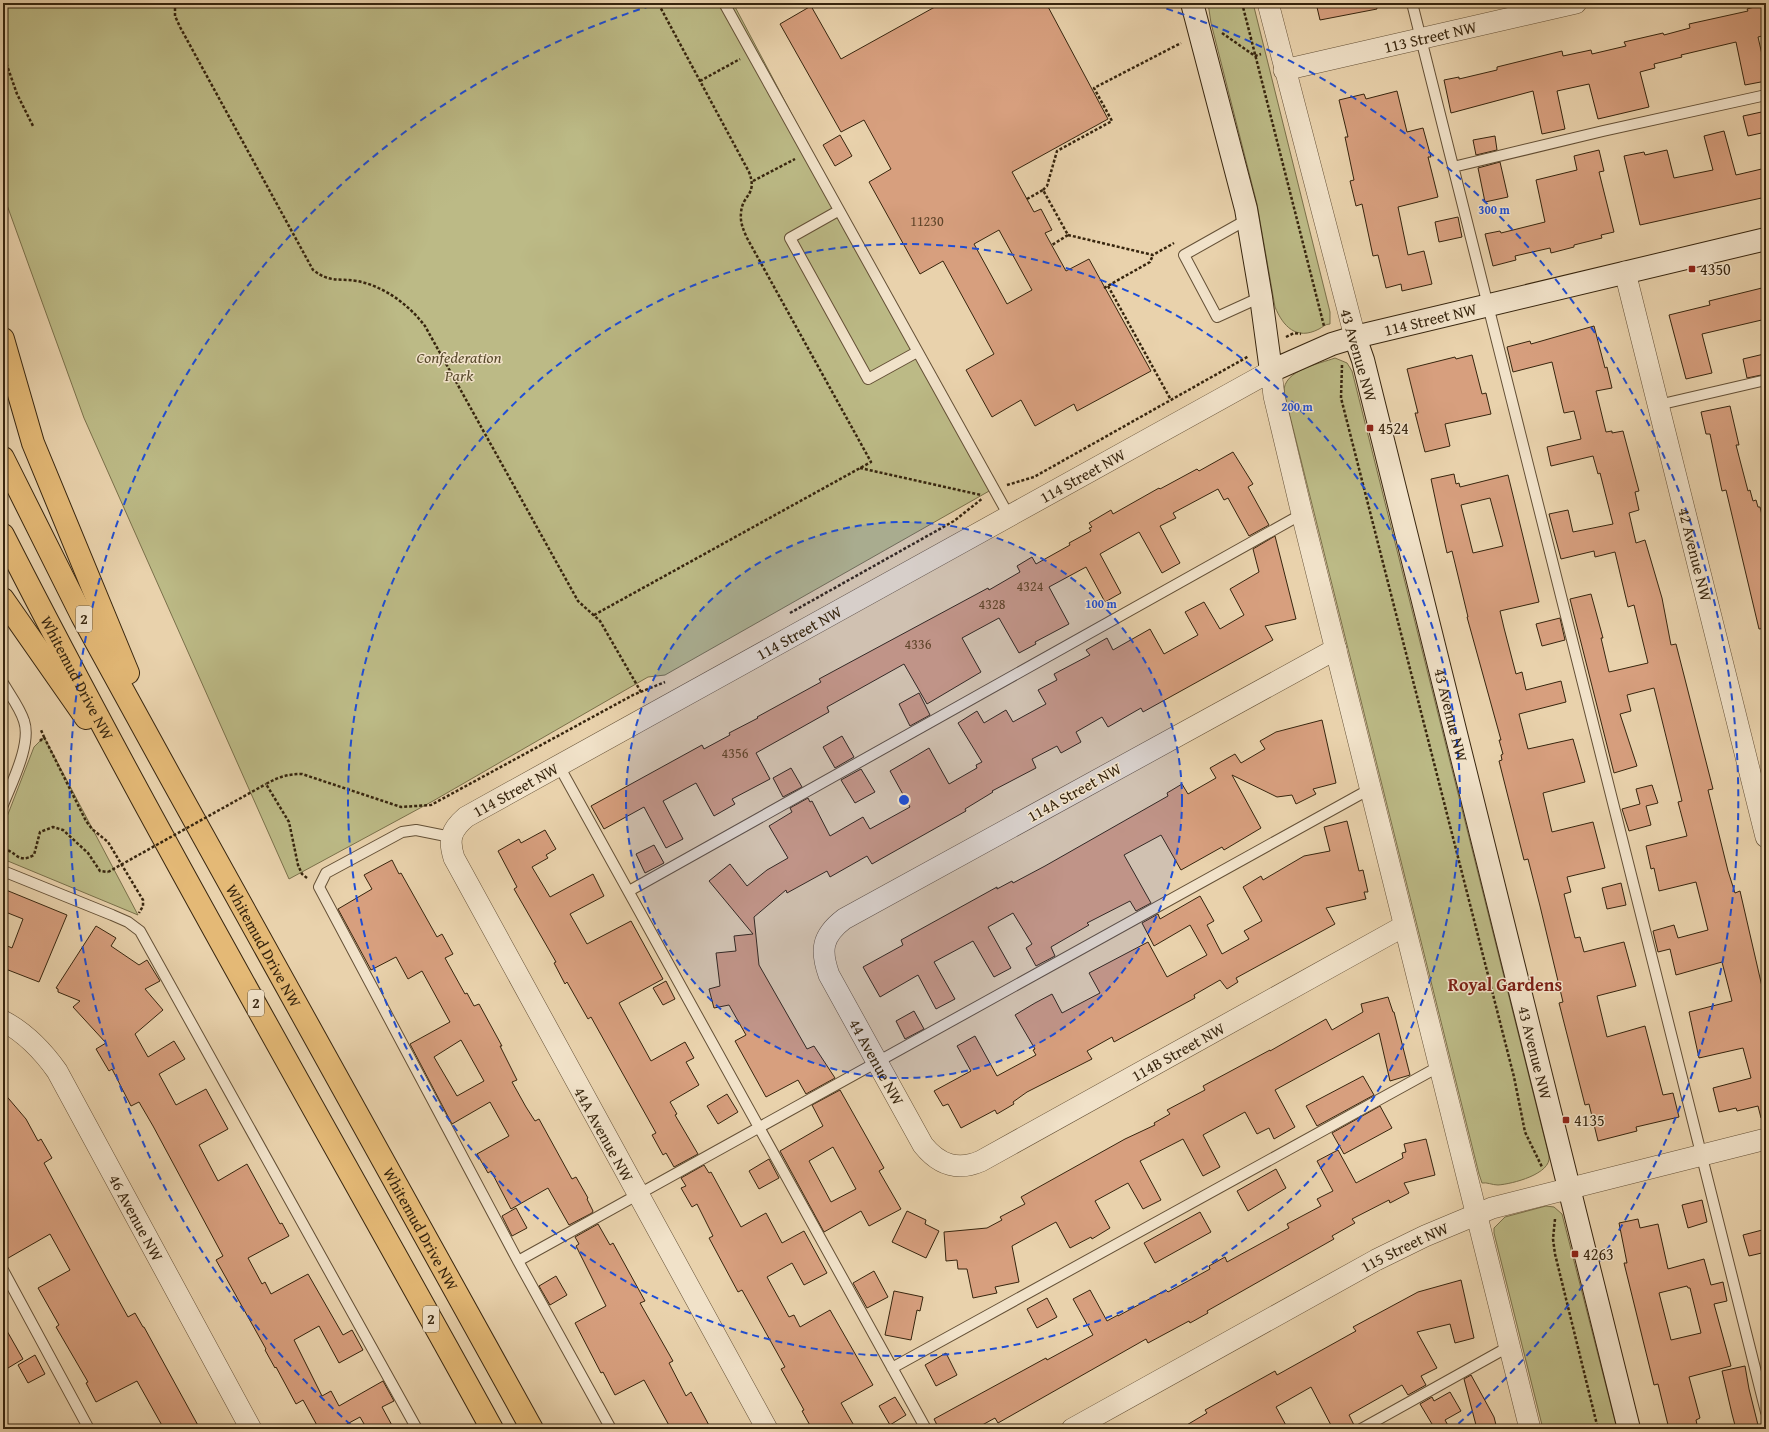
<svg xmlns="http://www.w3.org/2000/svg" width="1769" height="1432" font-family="'Gentium Book Plus',serif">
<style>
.green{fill:#bcba86;stroke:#7a704a}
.building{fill:#d79f7e;stroke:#37250e;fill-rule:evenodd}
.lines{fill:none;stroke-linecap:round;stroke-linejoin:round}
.lane-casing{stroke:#645036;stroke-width:12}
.street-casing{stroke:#645036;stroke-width:22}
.secondary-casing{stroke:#37250e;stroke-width:24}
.highway-casing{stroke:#37250e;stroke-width:24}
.path{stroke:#37250e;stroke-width:2.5;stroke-dasharray:3 2;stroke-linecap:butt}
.lane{stroke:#f1e2c9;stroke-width:10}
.street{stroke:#f1e2c9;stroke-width:21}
.secondary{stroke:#f1e2c9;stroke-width:22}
.highway{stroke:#e4b976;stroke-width:22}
.path-bridge{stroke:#37250e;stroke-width:2.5;stroke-dasharray:3 2;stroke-linecap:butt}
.ring{fill:none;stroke:#1d4ed8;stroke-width:2;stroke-dasharray:7 5}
.poi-dot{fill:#8f2418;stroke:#f1e2c9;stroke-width:1.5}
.labels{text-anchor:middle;stroke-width:3;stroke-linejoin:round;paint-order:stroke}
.number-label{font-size:14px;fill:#5f442a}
.shield{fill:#f1e2c9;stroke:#6f5e46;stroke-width:1}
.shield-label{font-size:15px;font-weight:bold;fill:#37250e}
.street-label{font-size:16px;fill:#37250e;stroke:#f1e2c9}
.poi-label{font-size:16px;fill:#37250e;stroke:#f1e2c9;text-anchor:start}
.park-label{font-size:16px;font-style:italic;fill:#584a2c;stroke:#f1e2c9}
.quarter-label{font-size:18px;font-weight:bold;fill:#7a1f14;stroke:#f1e2c9}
.centre{fill:#1d4ed8;stroke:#f1e2c9;stroke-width:2}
.ring-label{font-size:12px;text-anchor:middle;font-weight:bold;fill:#1d4ed8;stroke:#f1e2c9;stroke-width:3;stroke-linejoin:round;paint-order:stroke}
</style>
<rect width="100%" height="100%" fill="#e9d2ac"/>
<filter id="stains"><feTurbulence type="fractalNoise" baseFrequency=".005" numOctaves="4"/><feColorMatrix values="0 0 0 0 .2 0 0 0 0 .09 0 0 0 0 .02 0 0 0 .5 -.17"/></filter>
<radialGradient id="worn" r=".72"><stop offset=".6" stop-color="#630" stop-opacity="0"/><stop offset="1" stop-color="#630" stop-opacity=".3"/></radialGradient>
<path class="green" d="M3,3H733L833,192L998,486L665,675L648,677L433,801L289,879L84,418L3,194Z
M1208,3H1253L1330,312V324C1325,324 1323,327 1319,329C1296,341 1283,326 1275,307L1257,204L1211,23Z
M1335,358L1347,363L1352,371L1549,1156C1552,1174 1512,1184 1498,1185C1492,1185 1487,1182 1482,1183L1479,1174L1284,392C1283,370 1319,364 1335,358Z
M44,737L138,915L3,859V827L34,747Z
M1546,1206L1554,1207L1562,1214L1617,1429H1543L1494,1233V1228L1505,1217Z"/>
<path class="building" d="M942,3H1046L1108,119L1012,172L1034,212L1041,209L1052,230L1045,233L1066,271L1089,259L1151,371L1077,411L1074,404L1035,426L1021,400L992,417L966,370L994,354L943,261L920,274L869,182L891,169L864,120L841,132L780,24L811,6L841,59ZM999,230L1032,290L1007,304L974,244Z
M1316,3H1376L1377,9L1320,20Z
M1766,4V35L1758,37L1766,72V81L1745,85L1736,42L1681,55L1682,57L1654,64L1655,68L1640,72L1649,107L1598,119L1589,84L1557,91L1565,129L1542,134L1533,91L1451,113L1444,80L1459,77V79L1497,70V67L1562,51L1563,56L1591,50L1592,54L1626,46L1624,42L1663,33L1664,35L1690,28L1689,24L1748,11L1747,9Z
M1397,91L1407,132L1423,128L1431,157H1428L1438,197L1398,207L1408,255L1424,251L1432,284L1402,291L1401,284L1386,288L1378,255L1373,256L1362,204L1356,206L1350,181L1354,180L1345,137H1348L1339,100L1364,94L1366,99Z
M1766,111V132L1748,136L1743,116Z
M1724,131L1736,175L1766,168V197L1640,225L1624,156L1644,152L1645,155L1667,150L1674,178L1713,170L1704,136Z
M840,135L852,156L835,166L823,145Z
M1495,136L1497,150L1476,155L1473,140Z
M1599,150L1604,171L1599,172L1614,232L1601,235L1602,238L1574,245V247L1551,253L1550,248L1515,256L1516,260L1493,266L1485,234L1500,231L1501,233L1545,222L1536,180L1577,170L1574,156Z
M1500,162L1508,197L1485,202L1478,168Z
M1458,217L1462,237L1439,242L1435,222Z
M1766,287V319L1702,334L1712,373L1686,379L1669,315L1710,305L1709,301Z
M1594,326L1605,368L1607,367L1612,388L1596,391L1606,432L1612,431V433L1623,431L1639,491L1635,492L1639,510L1629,513L1636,543L1645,540L1662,598L1671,645L1676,644L1713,789L1708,790L1728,871L1735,893L1740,891L1766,1004V1117L1761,1118L1758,1106L1737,1111L1736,1108L1719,1112L1713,1088L1751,1078L1743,1048L1699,1058L1689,1012L1732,1001L1722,962L1676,975L1670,949L1658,952L1653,931L1674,925L1678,938L1708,930L1696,882L1659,891L1654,868L1651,869L1646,846L1687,836L1678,802L1682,801L1654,688L1627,695L1631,711L1620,714L1637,766L1614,773L1570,599L1591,594L1603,638H1601L1609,672L1648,663L1634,605L1628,607L1615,552L1595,557L1594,551L1561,559L1549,514L1568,510L1573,532L1613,524L1600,473L1598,474L1593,456L1551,466L1547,447L1581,439L1574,411L1564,413L1552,362L1513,372L1507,347L1530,341L1531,344Z
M1764,354L1766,374L1747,378L1743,359Z
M1472,355L1482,394L1486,393L1491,414L1445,424L1450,446L1425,452L1415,413H1418L1407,369L1455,357L1456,359Z
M1730,406L1739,445H1736L1748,491L1750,490L1753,501L1756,500L1758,507H1760L1766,531V628L1759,629L1726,490L1722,491L1710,434H1706L1701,412Z
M1233,452L1253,484L1248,487L1269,525L1249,536L1228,498L1224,500L1218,489L1173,513L1176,518L1160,526L1180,563L1162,573L1139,532L1100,554L1121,593L1105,602L1086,567L1049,587L1069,624L1035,642L1036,644L1019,653L999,618L962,638L981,672L927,704L904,664L827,707L829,712L756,753L770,779L732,799L735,804L714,816L696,783L663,801L683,839L666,848L644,807L604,829L591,806L702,745L704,749L730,735L729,733L758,718L757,717L821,682L819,679L988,588L989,590L1020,572L1017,566L1032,557L1036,564L1070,545L1069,543L1091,531L1089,528L1092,527L1089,523L1111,510L1113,514L1159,488L1160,489L1197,469L1199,471Z
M1454,474L1456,484L1459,483L1460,487L1508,475L1539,602L1500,611L1504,628L1516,674L1522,672L1526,690L1561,681L1566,702L1519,714L1528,749L1573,739L1585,782L1543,793L1552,832L1593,822L1605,868L1567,877L1571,892L1564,894L1575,938L1580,937L1584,952L1624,942L1636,986L1597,996L1607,1037L1645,1026L1663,1095L1673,1093L1679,1117L1636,1127L1637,1131L1598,1141L1589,1104L1585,1105L1559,1003L1563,1002L1540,906L1528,859L1524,860L1499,761L1502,760L1501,755L1503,754L1499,740H1501L1467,617H1468L1452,551L1447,553L1441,526L1431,479ZM1490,498L1503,546L1473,553L1461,505Z
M1275,536L1296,619L1265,626L1273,640L1143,712L1141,708L1108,727L1102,717L1076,732L1081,742L1061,753L1057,746L1032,759L1036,768L992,791L993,792L965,809L966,811L872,864L867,856L830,877L827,871L787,893L786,890L754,917L759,965L807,1049L814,1046L835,1078L806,1094L798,1080L766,1097L735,1041L746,1035L729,1005L714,1008L709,989L720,986L716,953L736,951L734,936L753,934L709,881L730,864L747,886L767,870L788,858L769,826L792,812L790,808L808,798L810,802L812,801L830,836L863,817L870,829L910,807L890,771L909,760L929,748L949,784L977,768L976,765L982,762L958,723L977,711L984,723L1006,710L1013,722L1046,704L1038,690L1057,680L1054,674L1090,655L1086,650L1107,638L1113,650L1150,629L1164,654L1198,635L1185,612L1204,602L1220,629L1244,615L1230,589L1259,572L1253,549Z
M1560,618L1565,640L1542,646L1536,624Z
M919,693L930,715L910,726L899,704Z
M1322,720L1336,783L1313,789L1316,794L1296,804L1292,795L1277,797L1232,775L1261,828L1224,850L1222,847L1181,870L1161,835L1124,855L1151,903L1136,911L1130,901L1087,923L1089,925L1051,947L1055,956L1036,966L1026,948L1032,944L1013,913L988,927L1011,968L994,977L973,941L934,962L955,999L936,1009L918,975L880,997L863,967L903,945L901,940L997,887V889L1012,881L1013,883L1045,866L1168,796L1167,793L1182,784L1188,794L1216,778L1210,768L1235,754L1241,763L1265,749L1260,741L1276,732Z
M842,736L854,757L835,768L823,747Z
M791,768L802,787L783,797L773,778Z
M861,769L875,792L855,803L841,780Z
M1652,785L1658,803L1646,806L1651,825L1629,831L1622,809L1640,804L1636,789Z
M1347,821L1359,871L1363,870L1368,892H1364L1366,899L1326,908L1335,924L1236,978L1238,982L1227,989L1220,980L1194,995L1195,998L1114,1042L1112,1037L1087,1051L1092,1059L1027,1092L1013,1102L1014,1104L997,1114L995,1110L961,1128L948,1104L943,1106L934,1091L971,1071L957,1046L975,1036L997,1076L1036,1055L1033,1050L1035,1049L1015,1015L1035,1003L1052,994L1062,1013L1100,993L1089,973L1148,942L1167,977L1207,955L1190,925L1154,946L1142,923L1158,914L1160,919L1200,896L1214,921L1207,925L1222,954L1249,939L1244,931L1262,921L1243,887L1261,876L1263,880L1304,856L1330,851L1324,827Z
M545,830L556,849L546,855L548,858L532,867L550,897L593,874L604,896L570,914L587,944L631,921L663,979L619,1003L651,1061L685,1042L694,1058L686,1062L699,1085L670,1102L677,1114L675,1115L698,1154L674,1167L666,1153L663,1155L652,1135L656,1133L591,1017L588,1019L567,982L565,984L554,963L556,962L514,889L517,887L498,851L519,839L521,843Z
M654,845L664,863L645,873L636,854Z
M392,860L399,874L401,873L437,937L442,934L453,954L445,958L465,994L467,993L474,1006L479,1004L502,1046H500L517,1080L512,1082L526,1107L535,1121L539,1119L572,1179L576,1177L588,1198L587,1199L593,1211L592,1213L569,1225L548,1188L511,1209L491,1171L488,1173L477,1154L509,1136L490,1102L452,1124L410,1044L450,1022L422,971L408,979L396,957L371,970L338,909L372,889L364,875ZM461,1040L484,1081L457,1096L434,1057Z
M1621,883L1626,905L1607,909L1602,888Z
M6,890L67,915L39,982L3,968V944L12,948L23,919L3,911V898Z
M96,926L116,938L111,946L139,965L147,960L160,981L145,989L163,1010L135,1034L148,1057L174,1041L185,1059L159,1074L176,1105L206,1089L228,1129L199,1145L218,1181L247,1164L280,1224L282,1223L289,1236L248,1258L262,1284L265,1282L271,1294L308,1274L343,1335L352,1330L363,1350L339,1363L319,1326L294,1340L322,1396L331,1391L339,1406L383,1381L394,1401L382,1407L394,1429H367L360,1417L338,1429H319L303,1400L296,1404L276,1367L275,1368L265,1350L266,1349L216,1260L223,1256L153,1126L139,1102L131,1106L112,1069L109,1071L96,1049L106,1043L73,1007L80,1001L58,992V989L56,988Z
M666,981L675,999L663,1005L653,988Z
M1388,997L1393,1012H1394L1410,1075L1390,1081L1379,1033L1275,1090L1295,1127L1274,1139L1269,1128L1257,1134L1245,1112L1203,1135L1220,1167L1203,1176L1183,1139L1140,1161L1161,1200L1143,1209L1128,1183L1095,1201L1110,1228L1092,1239L1091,1237L1070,1248L1056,1222L1012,1246L1019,1282L995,1287L997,1293L973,1298L967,1269H958L957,1260L946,1261L944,1232L987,1228L1002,1220L1000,1217L1025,1204L1021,1197L1125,1139L1155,1125L1154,1123L1170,1114L1167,1110L1205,1090L1203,1086L1270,1050V1051L1326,1019L1332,1030L1363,1012L1361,1004Z
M914,1011L924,1029L905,1039L896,1021Z
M1363,1076L1374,1095L1317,1126L1306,1106Z
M840,1090L884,1168L879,1171L901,1209L869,1226L861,1211L824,1232L780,1151L823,1126L812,1105ZM833,1147L856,1189L831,1202L809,1161Z
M3,1092L26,1119L38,1141L41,1139L52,1158L44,1163L107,1279L128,1317L135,1313L143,1327H144L200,1429H164L137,1381L96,1402L86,1383L88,1382L56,1327L59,1325L38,1288L70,1270L50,1234L3,1261Z
M727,1094L738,1112L718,1124L707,1106Z
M1380,1106L1392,1128L1344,1154L1332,1133Z
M1426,1139L1435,1175L1404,1183L1409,1193L1390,1203L1389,1200L1352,1219L1355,1223L1332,1236L1334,1239L1207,1311L1208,1313L1190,1323L1189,1321L1148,1343L1146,1339L998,1423L995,1418L975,1429H939L934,1419L1046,1358L1047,1360L1093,1335L1073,1299L1090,1290L1107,1321L1118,1315V1316L1166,1290L1168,1292L1210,1269L1209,1266L1225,1257L1227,1262L1289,1228L1287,1224L1321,1206L1317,1199L1333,1191L1317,1161L1338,1150L1356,1183L1403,1158L1402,1153L1406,1152L1404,1144Z
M769,1159L779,1178L759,1189L749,1171Z
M704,1165L709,1173L711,1172L741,1227L766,1213L782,1243L804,1231L827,1273L804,1285L792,1263L767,1277L789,1317L794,1315L800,1327L830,1310L873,1385L841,1403L856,1429H812L802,1411L804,1410L781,1369L785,1367L742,1290L738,1292L709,1238L713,1236L697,1204L692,1207L681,1188L686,1186L681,1178Z
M1276,1169L1286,1188L1248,1211L1237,1191Z
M1702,1200L1707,1222L1688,1228L1682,1205Z
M516,1208L527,1228L512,1236L502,1216Z
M907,1211L926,1220L925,1224L939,1231L926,1258L892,1242Z
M1200,1212L1211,1232L1155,1263L1144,1243Z
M1638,1219L1640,1228L1658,1224L1668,1269L1704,1259L1711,1285L1723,1282L1727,1301L1714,1304L1731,1366L1689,1377L1700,1418L1696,1420L1698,1429H1669L1658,1384L1654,1385L1624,1263H1627L1619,1223ZM1687,1286L1688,1288H1690L1701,1333L1671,1340L1659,1293Z
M598,1224L610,1245L613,1243L645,1301L640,1303L673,1361L669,1363L686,1396L691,1392L711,1429H671L644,1380L615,1395L603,1372L601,1373L575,1323L606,1306L576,1246L579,1244L575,1237Z
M1766,1229V1252L1749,1256L1743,1235Z
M874,1271L888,1297L867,1308L853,1283Z
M556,1276L567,1295L550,1305L539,1286Z
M1461,1280L1474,1338L1455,1343L1450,1324L1417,1332L1437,1368L1421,1376L1426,1385L1408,1395L1402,1385L1349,1415L1355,1427V1429H1333L1311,1387L1276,1407L1288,1429H1180L1207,1413L1205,1410L1275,1371L1277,1375L1356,1331L1353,1327L1418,1292Z
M894,1291L923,1297L920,1311L917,1310L911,1340L885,1335Z
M1047,1298L1057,1317L1037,1328L1027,1309Z
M3,1324L23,1359L3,1371Z
M946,1353L957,1375L936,1386L925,1365Z
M35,1355L45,1374L28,1383L18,1365Z
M1745,1366L1749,1389L1759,1429H1736L1732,1414L1722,1371Z
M1471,1375L1494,1417L1497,1429H1477L1464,1379Z
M1450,1392L1461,1411L1445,1420L1450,1429H1435L1420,1404L1432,1397L1434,1401Z
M895,1397L906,1415L890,1425L879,1406Z"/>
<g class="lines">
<g class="lane-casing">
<path id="lane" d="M724,3L1009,516
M1412,3L1766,1412
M1453,167L1603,131L1766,95
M838,211L790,238L868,379L917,352
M1248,219L1184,255L1217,317L1261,297
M1658,405L1766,380
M3,683C10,695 20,708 24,721C32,744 11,784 3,805
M559,766L926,1429
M451,837L416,830L402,832L326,873L319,887L518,1261L611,1429
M3,871L112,915L128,922L140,931L417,1429
M629,891L1302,514
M518,1261L1370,789
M3,1270L89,1429
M892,1368L1440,1066
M1361,1429L1510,1346"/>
</g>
<g class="street-casing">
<g id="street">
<path d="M1268,3L1355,337"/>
<path id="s1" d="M1284,70L1576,3"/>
<path id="s2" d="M1625,272L1766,837"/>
<path id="s3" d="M1336,649L844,919C822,936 820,950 829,975L923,1145C939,1165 958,1171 981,1161L1404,926"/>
<path id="s4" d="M3,1021C26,1033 42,1050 57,1071L251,1429"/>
<path id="s5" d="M767,1429L454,858C448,839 451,830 466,817L1271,371L1274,396L1302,514L1530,1429"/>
<path id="s6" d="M1072,1429L1376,1260L1425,1236L1492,1208L1766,1139"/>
</g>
</g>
<g class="secondary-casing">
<g id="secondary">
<path id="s7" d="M1192,3L1246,209L1261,297L1271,371L1332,344L1355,337L1766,239"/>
<path id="s8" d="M1355,337L1363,360L1629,1429"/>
</g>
</g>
<g class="highway-casing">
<g id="highway">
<path d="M3,339L33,443L128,673"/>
<path id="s9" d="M3,458L82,616L171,778L532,1429"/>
<path id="s10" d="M3,535C157,837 328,1131 492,1429"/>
<path d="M3,599L86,718"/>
</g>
</g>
<path class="path" d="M175,3V16L180,27L313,270C330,283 338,278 357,281C384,286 409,305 425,326L578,601L600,621L641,692
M1242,3L1324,326
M1222,33L1255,56L1261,54
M3,54L17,94L33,126
M700,81L740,59
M753,181L795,159
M1043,190L1047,186L1057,151L1112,121L1094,88L1181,43
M1027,199L1043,190L1068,235L1052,245
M1068,235L1153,255L1174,243
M1108,286L1171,400
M1104,288L1150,262L1153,255
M1286,337L1294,333L1301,334
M1342,365L1341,398L1514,1077L1525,1132L1542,1167
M860,468L981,495
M1007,485L1034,477L1249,356
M790,613L954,521L983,498
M594,615L871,462L747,238C743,229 740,222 741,213C742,194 758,196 749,172L658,3
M44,737L86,821L92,829L108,842L143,900V906L139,913
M40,741L44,737L41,730
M3,827L6,818
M3,850C16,849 16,865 34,855L40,832L53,827L63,830L88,853L100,871L108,872
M307,878L302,874L298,865L289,822L266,784C278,777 288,774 302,774L401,807L431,805L633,695L665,682
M1555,1219L1553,1239L1555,1254L1598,1429"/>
<use href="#lane" class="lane"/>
<use href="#street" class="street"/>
<use href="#secondary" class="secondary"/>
<use href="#highway" class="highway"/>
<path class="path-bridge" d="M108,872L266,784"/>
</g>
<circle cx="904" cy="800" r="278" fill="#1d4ed8" fill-opacity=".12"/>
<g class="ring">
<circle cx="904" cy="800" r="278"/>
<circle cx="904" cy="800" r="556"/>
<path d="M351 1425A834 834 0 0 1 653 5M1155 5A834 834 0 0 1 1457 1425"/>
</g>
<g class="poi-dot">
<rect x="1688" y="265" width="8" height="8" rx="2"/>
<rect x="1366" y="424" width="8" height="8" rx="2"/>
<rect x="1562" y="1116" width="8" height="8" rx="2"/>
<rect x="1571" y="1250" width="8" height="8" rx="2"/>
</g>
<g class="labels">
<g class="number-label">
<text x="927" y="226">11230</text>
<text x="1030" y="591">4324</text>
<text x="992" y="609">4328</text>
<text x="918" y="649">4336</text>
<text x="735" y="758">4356</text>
</g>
<g class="shield">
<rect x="76" y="606" width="16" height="26" rx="3"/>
<rect x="248" y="990" width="16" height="26" rx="3"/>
<rect x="423" y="1306" width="16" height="26" rx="3"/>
</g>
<g class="shield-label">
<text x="84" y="624">2</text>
<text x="256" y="1008">2</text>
<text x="431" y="1324">2</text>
</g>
<g class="street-label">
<text dy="6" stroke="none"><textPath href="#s1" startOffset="150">113 Street NW</textPath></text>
<text dy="6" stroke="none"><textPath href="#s7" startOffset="545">114 Street NW</textPath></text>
<text transform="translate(1359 355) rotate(74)" y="6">43 Avenue NW</text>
<text dy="6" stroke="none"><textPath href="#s5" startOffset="1402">114 Street NW</textPath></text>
<text dy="6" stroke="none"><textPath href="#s2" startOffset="291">42 Avenue NW</textPath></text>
<text dy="6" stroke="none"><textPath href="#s5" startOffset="1078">114 Street NW</textPath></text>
<text dy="6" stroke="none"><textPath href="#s10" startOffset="161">Whitemud Drive NW</textPath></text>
<text dy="6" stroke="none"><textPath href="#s8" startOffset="390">43 Avenue NW</textPath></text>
<text dy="6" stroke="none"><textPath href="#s5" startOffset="754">114 Street NW</textPath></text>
<text transform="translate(1074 792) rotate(-29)" y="6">114A Street NW</text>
<text dy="6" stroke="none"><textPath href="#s9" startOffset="553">Whitemud Drive NW</textPath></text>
<text dy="6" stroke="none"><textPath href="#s3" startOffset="1110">114B Street NW</textPath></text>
<text dy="6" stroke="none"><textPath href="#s8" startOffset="738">43 Avenue NW</textPath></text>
<text dy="6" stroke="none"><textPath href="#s3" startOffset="724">44 Avenue NW</textPath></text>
<text transform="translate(604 1134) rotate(61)" y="6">44A Avenue NW</text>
<text dy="6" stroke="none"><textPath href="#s4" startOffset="241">46 Avenue NW</textPath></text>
<text dy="6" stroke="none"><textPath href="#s9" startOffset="877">Whitemud Drive NW</textPath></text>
<text dy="6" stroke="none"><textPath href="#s6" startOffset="379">115 Street NW</textPath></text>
</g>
<g class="poi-label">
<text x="1700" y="275">4350</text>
<text x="1378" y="434">4524</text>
<text x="1574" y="1126">4135</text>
<text x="1583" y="1260">4263</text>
</g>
<g class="park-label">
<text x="459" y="363">Confederation<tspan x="459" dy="18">Park</tspan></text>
</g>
<g class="quarter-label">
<text x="1505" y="991">Royal Gardens</text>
</g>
</g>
<circle cx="904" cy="800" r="6" class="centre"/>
<g class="ring-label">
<text x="1494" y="214">300 m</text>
<text x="1297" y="411">200 m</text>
<text x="1101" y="608">100 m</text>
</g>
<rect width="1769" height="1432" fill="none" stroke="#e9d2ac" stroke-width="16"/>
<rect x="4" y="4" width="1761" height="1424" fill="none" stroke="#37250e" stroke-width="2"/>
<rect x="8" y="8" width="1753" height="1416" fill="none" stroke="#37250e"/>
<rect width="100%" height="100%" filter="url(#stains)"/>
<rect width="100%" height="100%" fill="url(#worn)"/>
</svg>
